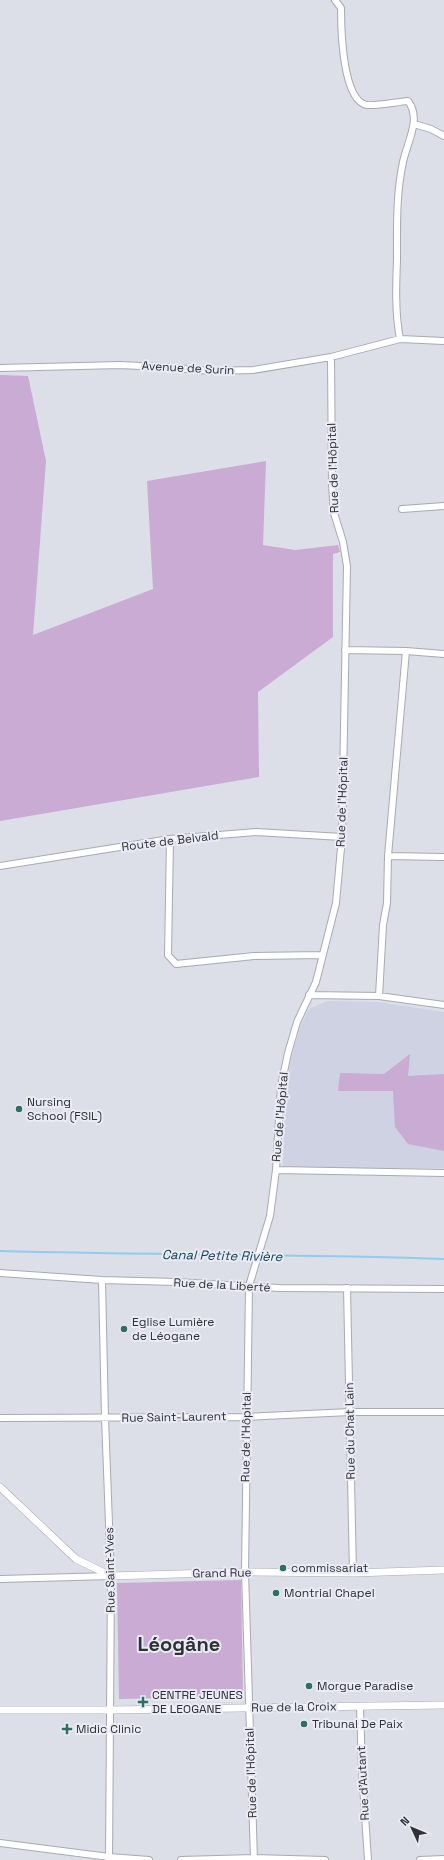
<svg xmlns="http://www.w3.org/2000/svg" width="444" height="1860" font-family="'Space Grotesk',sans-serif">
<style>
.built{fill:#ced2e3}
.green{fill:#c9abd4}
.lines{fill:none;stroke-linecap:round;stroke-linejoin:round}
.stream{stroke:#93cbed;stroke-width:2}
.minor-casing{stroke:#a8aab3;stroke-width:8}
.tertiary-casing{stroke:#a8aab3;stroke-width:8}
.minor{stroke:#fff;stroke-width:6}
.tertiary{stroke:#fff;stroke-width:7}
.poi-dot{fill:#2d7061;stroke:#e9ebf5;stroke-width:1.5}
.labels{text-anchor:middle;stroke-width:4;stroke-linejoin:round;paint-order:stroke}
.street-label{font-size:12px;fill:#303135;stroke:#e9ebf5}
.poi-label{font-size:12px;fill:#303135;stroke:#e9ebf5;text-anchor:start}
.water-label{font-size:13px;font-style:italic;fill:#103d55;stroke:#e9ebf5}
.town-label{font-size:20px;font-weight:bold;fill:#303135;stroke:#e9ebf5}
</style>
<rect width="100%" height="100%" fill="#dcdee8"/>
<path class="built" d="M328,1001L377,1002L444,1012V1168H283L286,1090L291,1059L301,1025L310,1008Z"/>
<path class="green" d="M0,375L28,376L46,461L33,635L153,589L147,481L266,461L263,545L295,550L338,545L340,552L333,554V637L258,692L259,777L0,821Z
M410,1054L408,1076L444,1074V1151L408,1144L395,1127L393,1091H338L340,1073L384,1074Z
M241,1580L243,1696L119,1699L117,1583Z"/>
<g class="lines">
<path class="stream" d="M0,1251C148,1255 296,1254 444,1259"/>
<g class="minor-casing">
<path id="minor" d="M335,0L341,8C341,27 342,101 367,105C378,106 396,102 408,101C422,119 407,142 403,162C396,194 397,227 397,260C396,286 395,313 400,339
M414,124L431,129L444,136
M0,368L120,365L163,367L211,371L253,370L331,357L400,339L444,341
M402,509L444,506
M345,650L406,651
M170,839L168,955L176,964L254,956L322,955
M388,856L444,857
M0,866L170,839L256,832L342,837
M309,995L379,996L444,1005
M379,996L383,925L387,903L388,856L406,651L444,654
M276,1170L444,1173
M0,1273L102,1280L176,1282L279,1288L444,1289
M102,1280L105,1418L111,1576L109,1860
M347,1288L353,1573
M0,1418L246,1417L350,1412H444
M0,1579L111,1576
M360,1707L362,1770L368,1860
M0,1843L109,1857L149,1860
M181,1860L254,1858L325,1860
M254,1860L245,1572L249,1286L270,1216L276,1170L281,1086L288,1053L297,1022L316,982L336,903L342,837L347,566L343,542L334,513L332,485L331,357
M420,1860L444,1859"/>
</g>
<g class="tertiary-casing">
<path id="tertiary" d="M0,1487L76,1559L111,1576L245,1572L353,1573L444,1570
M0,1710H111L444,1705"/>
</g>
<use href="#minor" class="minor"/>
<use href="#tertiary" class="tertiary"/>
</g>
<g class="poi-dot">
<circle cx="19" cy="1109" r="4"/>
<circle cx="124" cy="1329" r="4"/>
<circle cx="283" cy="1568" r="4"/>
<circle cx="276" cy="1593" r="4"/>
<circle cx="309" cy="1686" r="4"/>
<path d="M141 1696h4v4h4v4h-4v4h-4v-4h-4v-4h4z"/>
<circle cx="304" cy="1724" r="4"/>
<path d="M65 1723h4v4h4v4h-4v4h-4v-4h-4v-4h4z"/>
</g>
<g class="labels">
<g class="street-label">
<text transform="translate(188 368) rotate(3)" y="4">Avenue de Surin</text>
<text transform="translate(333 468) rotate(-92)" y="4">Rue de l'Hôpital</text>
<text transform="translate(342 802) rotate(-88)" y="4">Rue de l'Hôpital</text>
<text transform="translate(170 841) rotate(-7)" y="4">Route de Belvald</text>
<text transform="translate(280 1117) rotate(-85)" y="4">Rue de l'Hôpital</text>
<text transform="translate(222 1285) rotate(3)" y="4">Rue de la Liberté</text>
<text transform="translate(174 1417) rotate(-1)" y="4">Rue Saint-Laurent</text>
<text transform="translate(350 1431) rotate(-91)" y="4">Rue du Chat Lain</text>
<text transform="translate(246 1437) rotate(-89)" y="4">Rue de l'Hôpital</text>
<text transform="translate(110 1570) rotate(-91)" y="4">Rue Saint-Yves</text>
<text transform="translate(222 1573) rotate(-1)" y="4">Grand Rue</text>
<text transform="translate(294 1707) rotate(-1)" y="4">Rue de la Croix</text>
<text transform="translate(251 1773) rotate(-92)" y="4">Rue de l'Hôpital</text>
<text transform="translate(363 1783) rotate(-93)" y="4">Rue d'Autant</text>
</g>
<g class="poi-label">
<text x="27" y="1106">Nursing<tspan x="27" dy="14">School (FSIL)</tspan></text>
<text x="132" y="1326">Eglise Lumière<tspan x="132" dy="14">de Léogane</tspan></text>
<text x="291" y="1572">commissariat</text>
<text x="284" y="1597">Montrial Chapel</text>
<text x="317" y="1690">Morgue Paradise</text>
<text x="152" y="1699">CENTRE JEUNES<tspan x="152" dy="14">DE LEOGANE</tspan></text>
<text x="312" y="1728">Tribunal De Paix</text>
<text x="76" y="1733">Midic Clinic</text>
</g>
<g class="water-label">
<text transform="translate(222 1255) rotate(1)" y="5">Canal Petite Rivière</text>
</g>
<g class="town-label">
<text x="179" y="1651">Léogâne</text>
</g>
</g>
<g transform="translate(412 1828) rotate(314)" stroke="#e9ebf5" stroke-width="3" paint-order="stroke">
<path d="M0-3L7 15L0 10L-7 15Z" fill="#303135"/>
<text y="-6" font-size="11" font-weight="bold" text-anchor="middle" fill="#303135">N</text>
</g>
</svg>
